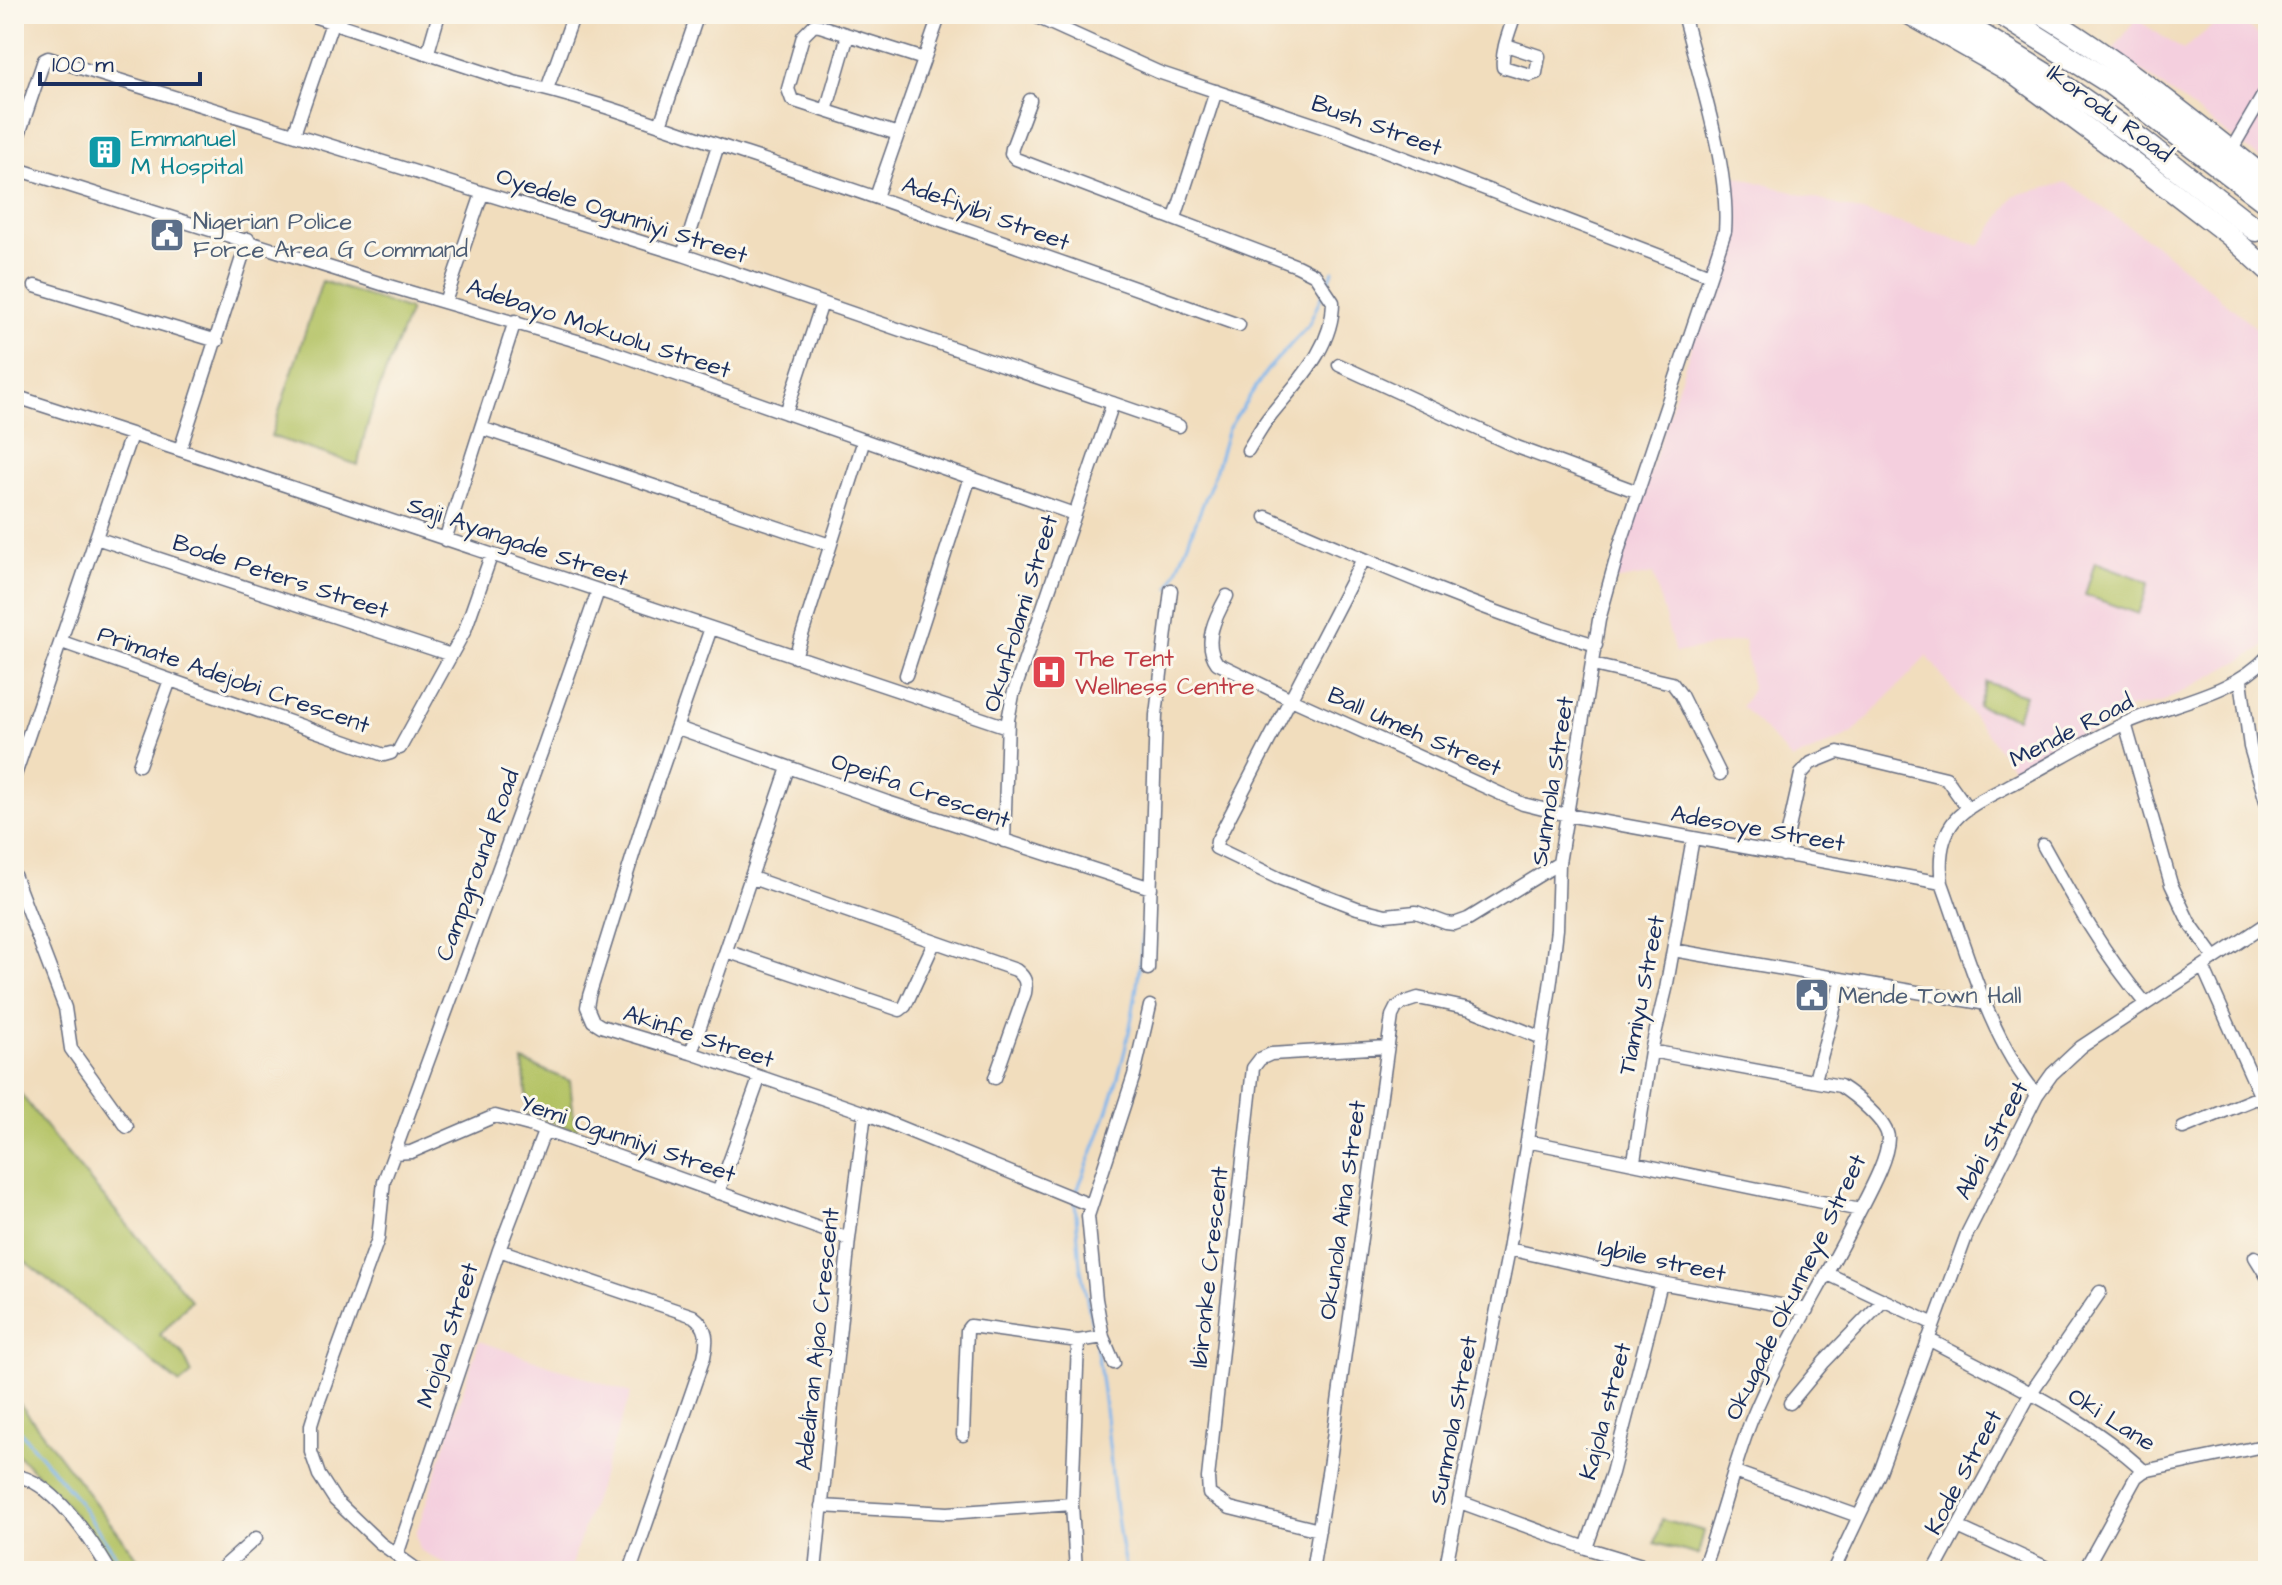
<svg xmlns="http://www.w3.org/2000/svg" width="2282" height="1585" font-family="'Architects Daughter',sans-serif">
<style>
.built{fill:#f4cfde}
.green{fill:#b3c264;stroke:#677861;stroke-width:2}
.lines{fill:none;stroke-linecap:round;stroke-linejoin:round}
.stream{stroke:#7db5ed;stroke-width:3}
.street-casing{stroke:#666c7f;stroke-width:15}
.primary-casing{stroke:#666c7f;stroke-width:23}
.highway-casing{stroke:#666c7f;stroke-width:25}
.street{stroke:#fff;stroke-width:12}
.primary{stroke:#fff;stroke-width:20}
.highway{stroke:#fff;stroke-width:22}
.labels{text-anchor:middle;stroke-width:6;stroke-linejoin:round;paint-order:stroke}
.street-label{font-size:24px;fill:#1b2f5e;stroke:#fbf7ec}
.culture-label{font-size:24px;fill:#0d838f;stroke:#fbf7ec;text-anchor:start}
.service-label{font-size:24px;fill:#4e5e75;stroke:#fbf7ec;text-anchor:start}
.health-label{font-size:24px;fill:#be3a42;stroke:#fbf7ec;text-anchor:start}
</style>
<rect width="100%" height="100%" fill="#fbf7ec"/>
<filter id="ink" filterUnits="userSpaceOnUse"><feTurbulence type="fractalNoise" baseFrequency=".0125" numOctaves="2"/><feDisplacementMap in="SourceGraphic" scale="16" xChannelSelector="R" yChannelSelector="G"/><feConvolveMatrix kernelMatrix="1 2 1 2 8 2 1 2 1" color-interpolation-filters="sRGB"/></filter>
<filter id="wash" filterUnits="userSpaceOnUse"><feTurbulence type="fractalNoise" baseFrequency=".006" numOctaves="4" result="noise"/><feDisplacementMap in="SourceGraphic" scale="32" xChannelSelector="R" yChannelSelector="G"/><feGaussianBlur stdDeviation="1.8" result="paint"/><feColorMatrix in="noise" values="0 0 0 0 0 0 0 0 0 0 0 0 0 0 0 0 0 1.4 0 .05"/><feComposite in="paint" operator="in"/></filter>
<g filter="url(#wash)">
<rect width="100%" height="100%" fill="#f1ddbd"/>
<path class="built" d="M2227,14L2268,41V164L2113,50L2136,19L2183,50Z
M1726,173L1980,246L2015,195L2067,183L2163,250L2268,338V641L2258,651L2161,703L2129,708L2099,732L2082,733L2014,769L1927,656L1852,734L1792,760L1742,706L1752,689L1744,640L1675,653L1653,574L1614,581L1734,216Z
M479,1341L631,1393L569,1571H458L420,1550L416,1534Z"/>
<path class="green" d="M322,281L410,310C391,360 367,412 358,465L271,436Z
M2095,562L2149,582L2138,614L2085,595Z
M1986,682L2025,695L2017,718L1978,706Z
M523,1061L570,1081L574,1119L578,1131L528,1114Z
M14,1085L59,1144L191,1300L160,1335L182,1353L192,1374L180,1384L18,1256L14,1243Z
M14,1392L17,1400L147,1571H116L111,1561L60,1497L14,1451Z
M1662,1519L1704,1531L1698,1555L1655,1543Z"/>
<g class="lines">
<path class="stream" d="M1327,286L1333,271
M1170,588L1214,476L1228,429L1267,370L1308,326L1323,293
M1152,702L1158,646
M1075,1195C1115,1102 1137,1026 1143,925
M1075,1202L1080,1265L1094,1333
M1095,1340C1110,1417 1110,1495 1126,1571
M14,1424L73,1494L127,1571"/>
</g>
</g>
<g filter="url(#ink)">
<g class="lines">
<g class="street-casing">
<path id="street" d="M307,14L514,82C593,99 669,129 746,154C911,208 1075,267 1239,325
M1030,14L1158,72L1334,131L1710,275
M1506,45L1539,56L1536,73L1530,75L1503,67C1501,50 1510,30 1515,14
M428,52L439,14
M547,89L574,14
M1030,100L1012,148L1011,154L1016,159L1297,266L1315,275L1333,302C1333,349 1296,383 1269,417C1261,427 1255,439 1248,450
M826,111L848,35
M660,125L698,14
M294,134L332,23
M898,134L792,100L788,89L803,36L814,25L820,26L924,59
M14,149L44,60L48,58L683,255L1179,426
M2230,152L2268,87
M14,168L382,284L601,348L1074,514
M876,197L940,14
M1175,218L1216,91
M683,255L718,145
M35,286L217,341
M445,302L482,194
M1339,365L1517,447L1638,492
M14,396L180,450L1007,727
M786,413L822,303
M481,428L830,545
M180,450L248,239
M1266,517C1375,564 1482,611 1596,645
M96,538L451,655
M445,540L515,321
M1363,559L1217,841L1216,848L1278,878L1357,908L1386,915L1416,912L1446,923L1454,924L1468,919L1559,863
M1227,596C1216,616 1202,642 1217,663L1291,699L1523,804L1567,815L1942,883
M711,628L642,826L589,996L587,1007L593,1021L601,1026L691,1053L865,1113L1090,1205
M62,642L384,755L391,753
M795,657L864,440
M1593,665L1672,683L1681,695L1720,774
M906,675L970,477
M2241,680L2250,747L2268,808
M2125,723L2171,884L2189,922L2215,958
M678,728L887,802L1151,888
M400,748L465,630L491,556
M139,765L170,680
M14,778L131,435
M1004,841L1008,720L1013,695L1113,403
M2043,845C2074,901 2104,955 2146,1004
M1783,855L1801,774L1811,763L1838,752L1946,778L1968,809
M14,875L65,1008L71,1049L127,1127
M752,878L1016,970C1025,977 1027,982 1025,993L995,1078
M1673,950L1987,1004
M726,951L900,1010L905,1006L934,943
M2203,967L2268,1113
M1148,969L1156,715L1171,590
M1651,1051L1840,1086C1853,1094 1888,1122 1888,1138C1888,1161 1864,1201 1854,1222C1821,1288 1779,1352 1751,1421C1732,1470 1721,1522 1702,1571
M691,1053L788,768
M1815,1080L1842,979
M2037,1095C1988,1036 1968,954 1942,883C1939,861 1940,838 1955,820C1969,804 1994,794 2012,784C2050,764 2087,741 2126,723C2173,702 2232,695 2268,656
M2183,1128L2259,1097
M1527,1141L1860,1210
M394,1153L411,1152L495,1116L529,1125L849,1239
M1634,1161L1651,1051L1666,989L1693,838
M718,1193L759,1079
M1509,1249L1661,1283L1807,1310
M499,1250L693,1316C708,1327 708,1340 704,1357L630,1571
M2255,1257L2268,1278
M1828,1274L1934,1324
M1928,1339C1999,1377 2086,1416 2144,1471
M1114,1363L1103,1337L1096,1299L1088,1216L1134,1075L1150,1006
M1790,1403L1824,1362L1883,1301
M963,1435L967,1330L970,1326L1078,1341
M2144,1471L2268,1445
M1735,1472L1858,1516
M14,1476C51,1478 92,1541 110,1571
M1460,1502L1586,1548L1661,1571
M821,1506L948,1513L1072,1504
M1958,1527L2054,1571
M1319,1530L1230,1508L1209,1494L1208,1478L1253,1068L1260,1059L1271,1054L1387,1047
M1586,1548L1612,1473L1661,1283
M397,1555L499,1250L544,1132
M219,1571L256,1538
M419,1571L380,1543L335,1500L319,1475L311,1452V1425L315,1412L378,1239L384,1181L544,745L598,591
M815,1571L849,1239L865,1113
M1076,1571L1072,1504L1078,1341L1103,1337
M1312,1571L1329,1467L1392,1016L1396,1008L1403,1003L1418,998L1470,1009L1542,1038
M1445,1571L1509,1249L1527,1141L1551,980L1557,929L1559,863L1599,620L1620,545L1725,231C1730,169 1699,76 1683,14
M1833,1571L1880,1472L1967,1234L2037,1095L2052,1074L2081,1047L2268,923
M1934,1571L2030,1394L2100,1292
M2084,1571L2136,1477L2144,1471"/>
</g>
<g class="primary-casing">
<path id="primary" d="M1909,14L2011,72L2172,191L2229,235L2268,270
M2042,14C2123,63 2195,122 2268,180"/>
</g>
<g class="highway-casing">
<path id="highway" d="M1947,14L2056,81L2142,141L2256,230
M2001,14L2109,82L2268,203"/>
</g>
<use href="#street" class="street"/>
<use href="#primary" class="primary"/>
<use href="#highway" class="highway"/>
</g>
</g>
<defs>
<g id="building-square" transform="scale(1.8)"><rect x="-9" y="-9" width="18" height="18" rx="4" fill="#0f9aa8" stroke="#fbf7ec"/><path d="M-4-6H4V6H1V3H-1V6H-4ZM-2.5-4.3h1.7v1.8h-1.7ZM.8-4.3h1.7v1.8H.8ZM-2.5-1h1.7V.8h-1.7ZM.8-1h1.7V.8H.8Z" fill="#fff"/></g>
<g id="civic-square" transform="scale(1.8)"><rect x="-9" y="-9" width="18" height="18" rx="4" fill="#5c6f8a" stroke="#fbf7ec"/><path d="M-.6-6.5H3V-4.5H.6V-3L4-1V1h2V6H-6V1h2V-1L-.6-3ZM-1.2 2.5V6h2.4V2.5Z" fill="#fff"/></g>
<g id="hospital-square" transform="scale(1.8)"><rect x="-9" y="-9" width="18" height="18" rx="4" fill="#e0444e" stroke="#fbf7ec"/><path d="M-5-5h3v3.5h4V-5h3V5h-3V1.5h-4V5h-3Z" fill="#fff"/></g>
</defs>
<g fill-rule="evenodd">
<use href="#building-square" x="105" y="152"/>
<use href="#civic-square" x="167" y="235"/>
<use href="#hospital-square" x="1049" y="672"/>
<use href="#civic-square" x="1812" y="995"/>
</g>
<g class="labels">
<g class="street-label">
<text transform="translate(2110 113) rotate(36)" y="8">Ikorodu Road</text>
<text transform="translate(1377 125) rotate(20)" y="8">Bush Street</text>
<text transform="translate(986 213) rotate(20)" y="8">Adefiyibi Street</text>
<text transform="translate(622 215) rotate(18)" y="8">Oyedele Ogunniyi Street</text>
<text transform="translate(599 328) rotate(18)" y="8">Adebayo Mokuolu Street</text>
<text transform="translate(518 541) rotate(19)" y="8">Saji Ayangade Street</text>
<text transform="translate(281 576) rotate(18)" y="8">Bode Peters Street</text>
<text transform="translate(1020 613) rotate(-73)" y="8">Okunfolami Street</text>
<text transform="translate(234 679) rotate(19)" y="8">Primate Adejobi Crescent</text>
<text transform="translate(2071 730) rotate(-27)" y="8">Mende Road</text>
<text transform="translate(1415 731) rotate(24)" y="8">Ball Umeh Street</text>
<text transform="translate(1552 781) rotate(-81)" y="8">Sunmola Street</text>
<text transform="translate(921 790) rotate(19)" y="8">Opeifa Crescent</text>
<text transform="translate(1758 828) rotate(10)" y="8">Adesoye Street</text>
<text transform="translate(477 865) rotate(-70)" y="8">Campground Road</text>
<text transform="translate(1641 995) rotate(-79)" y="8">Tiamiyu Street</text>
<text transform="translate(699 1036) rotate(18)" y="8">Akinfe Street</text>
<text transform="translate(628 1138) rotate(19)" y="8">Yemi Ogunniyi Street</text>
<text transform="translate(1991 1140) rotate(-62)" y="8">Abbi Street</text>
<text transform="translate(1342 1210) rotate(-82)" y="8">Okunola Aina Street</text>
<text transform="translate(1662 1260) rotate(12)" y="8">Igbile street</text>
<text transform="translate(1209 1267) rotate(-84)" y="8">Ibironke Crescent</text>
<text transform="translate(1795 1287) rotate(-64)" y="8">Okugade Okunneye Street</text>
<text transform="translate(447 1335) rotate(-72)" y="8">Mojola Street</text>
<text transform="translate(817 1339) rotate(-84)" y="8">Adediran Ajao Crescent</text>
<text transform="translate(1605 1411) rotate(-75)" y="8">Kajola street</text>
<text transform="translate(2112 1419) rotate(32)" y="8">Oki Lane</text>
<text transform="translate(1453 1420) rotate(-79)" y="8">Sunmola Street</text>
<text transform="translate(1963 1472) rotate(-62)" y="8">Kode Street</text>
</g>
<g class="culture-label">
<text x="131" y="146">Emmanuel<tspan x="131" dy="28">M Hospital</tspan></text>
</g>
<g class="service-label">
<text x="193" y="229">Nigerian Police<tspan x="193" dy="28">Force Area G Command</tspan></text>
<text x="1838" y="1003">Mende Town Hall</text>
</g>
<g class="health-label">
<text x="1075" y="666">The Tent<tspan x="1075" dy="28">Wellness Centre</tspan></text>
</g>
</g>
<rect width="2282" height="1585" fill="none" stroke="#fbf7ec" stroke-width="48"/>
<path d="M40 72v12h160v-12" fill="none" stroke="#1b2f5e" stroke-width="4"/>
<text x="52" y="72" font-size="24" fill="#1b2f5e" stroke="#fbf7ec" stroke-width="6" paint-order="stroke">100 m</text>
</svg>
